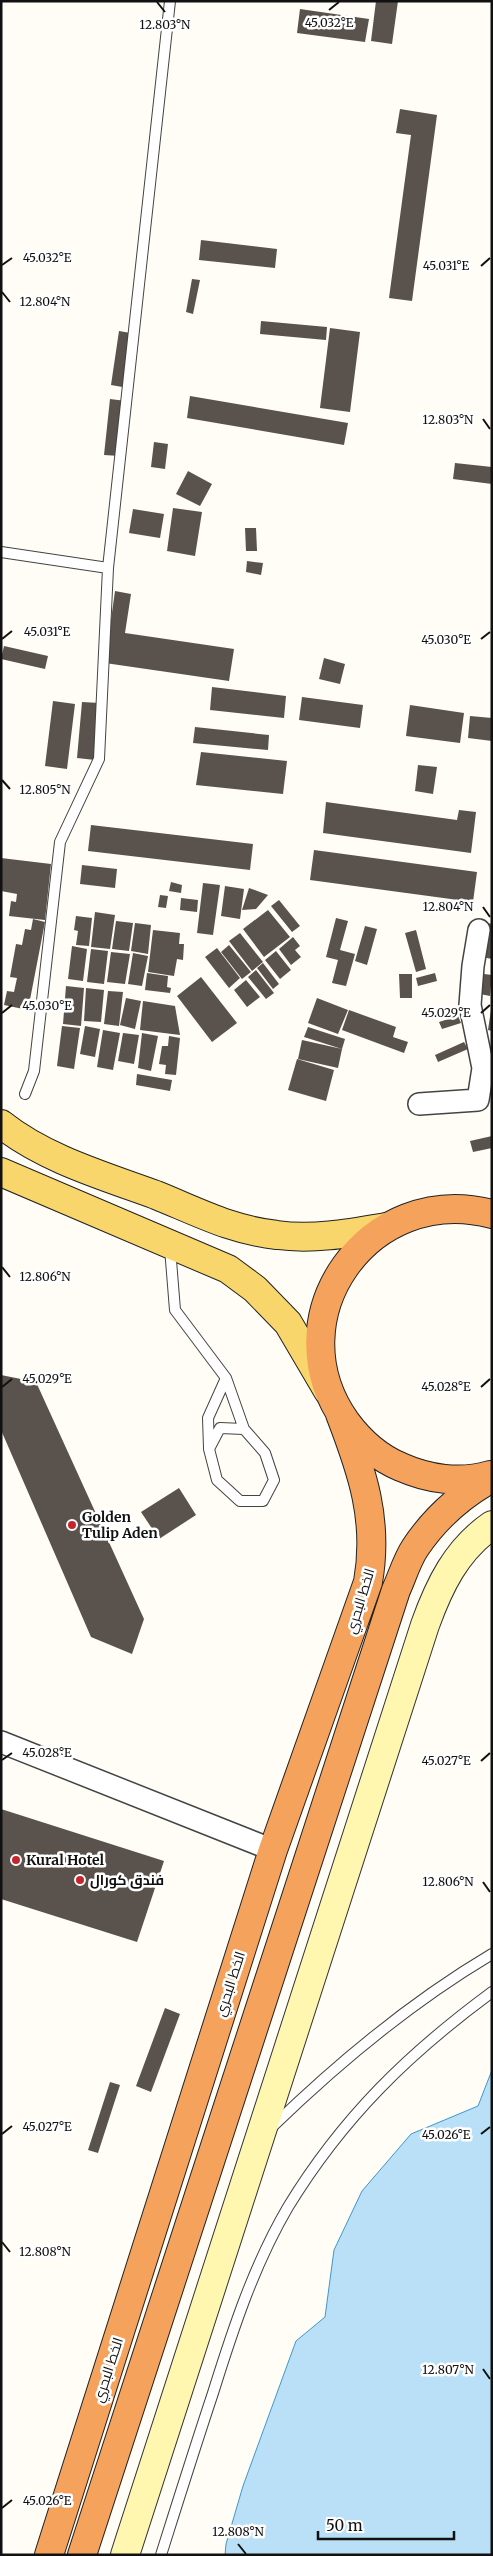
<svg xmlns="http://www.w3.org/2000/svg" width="493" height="2556" font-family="Merriweather,Cairo,serif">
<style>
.water{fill:#b9e0f7;stroke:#3f96cf}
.building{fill:#5a524d}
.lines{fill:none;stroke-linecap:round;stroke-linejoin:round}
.lane-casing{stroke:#444;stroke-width:12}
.street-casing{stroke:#444;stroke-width:24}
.secondary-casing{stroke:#333;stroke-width:30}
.primary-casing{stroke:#222;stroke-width:30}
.highway-casing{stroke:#222;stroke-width:30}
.lane{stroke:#fff;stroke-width:10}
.street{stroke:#fff;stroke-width:21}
.secondary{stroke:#fff6b0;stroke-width:28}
.primary{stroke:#f9d66b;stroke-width:28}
.highway{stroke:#f5a25d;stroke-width:28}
.ticks{fill:none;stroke:#111;stroke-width:2}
.poi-dot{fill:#c4262e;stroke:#fff;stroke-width:2}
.labels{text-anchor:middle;stroke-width:5;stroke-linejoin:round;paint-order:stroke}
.poi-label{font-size:14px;font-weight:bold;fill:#111;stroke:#fff;text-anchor:start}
.street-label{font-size:14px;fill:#111;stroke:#fff}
.ticks-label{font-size:12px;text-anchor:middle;fill:#111;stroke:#fff;stroke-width:5;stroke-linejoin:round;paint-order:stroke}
</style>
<rect width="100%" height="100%" fill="#fffdf5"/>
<path class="water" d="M492,2070V2555H225L226,2544L243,2486L296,2341L325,2317L334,2250L362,2191L411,2134L478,2106Z"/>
<path class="building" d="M376,1H398L392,44L371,41Z
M300,9L369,19L365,42L297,33Z
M400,109L437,115L412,301L389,298L411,135L396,133Z
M201,240L277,249L275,268L199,260Z
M192,279L200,280L193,314L186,312Z
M261,321L327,327L326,340L260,334Z
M330,328L360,332L350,412L320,408Z
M119,331L136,334L128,388L111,385Z
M190,396L348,423L344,445L187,418Z
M110,399L126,401L120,456L104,455Z
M154,442L168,444L165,469L151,467Z
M455,463L492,467V484L453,479Z
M188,471L212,484L200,506L176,494Z
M173,508L202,512L195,556L167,551Z
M133,509L164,514L160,538L129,533Z
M245,528H256L257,551H246Z
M247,561L263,563L261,575L246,572Z
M115,591L131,594L125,633L234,649L229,681L105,663Z
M4,646L48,656L45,669L1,659Z
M324,658L345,664L340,684L319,679Z
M212,687L286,696L284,718L210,710Z
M302,697L363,705L360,728L299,720Z
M53,701L75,704L67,769L45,766Z
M82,702L100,703L95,760L77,758Z
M410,705L464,713L460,743L406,736Z
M470,716L492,718V741L468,738Z
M195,727L269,735L268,750L193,743Z
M201,752L287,761L283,794L196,785Z
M418,765L437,767L433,794L415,791Z
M326,802L457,820L459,810L476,812L471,853L323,833Z
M91,825L253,844L250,870L88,851Z
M314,850L477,872L473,902L310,880Z
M1,858L51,864L45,920L9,916L11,901L16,902L17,894L1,891Z
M82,865L117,869L115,888L80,884Z
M171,882L182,885L181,893L169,891Z
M203,883L220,885L213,935L197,933Z
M225,886L244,889L240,919L221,916Z
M249,888L268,895L256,909L242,910Z
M160,895L168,896L166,908L158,907Z
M181,898L198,900L197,912L180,910Z
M279,900L300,926L292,932L271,906Z
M268,910L290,937L264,957L243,929Z
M95,912L115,915L110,949L91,947Z
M76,916L92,918L89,946L76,945L78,931L74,930Z
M336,918L348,921L340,950L355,954L346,986L332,983L338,960L326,957Z
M33,919L45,922L28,1010L4,1005L7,991L14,992L17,978L10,977L16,944L22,945L25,929L31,930Z
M116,921L133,923L129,951L112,949Z
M135,923L151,925L148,954L131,951Z
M488,923L492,924V959L482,957Z
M365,926L377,929L367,965L355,961Z
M153,930L180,933L179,944H184L183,960L177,959L174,976L148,972Z
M416,930L426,969L416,972L405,933Z
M240,933L263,962L252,971L229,941Z
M293,937L300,946L295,950L301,957L291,965L279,949Z
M229,945L251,972L242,979L221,952Z
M72,946L87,949L83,981L68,979Z
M217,948L240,978L229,988L205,957Z
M91,949L108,951L104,984L87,982Z
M276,951L291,970L280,979L265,960Z
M111,952L130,954L125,984L107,982Z
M133,953L148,956L142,986L128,984Z
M263,963L279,984L273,989L257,968Z
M256,970L274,993L266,999L248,977Z
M147,973L168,976L167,987L171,988L170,993L145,990Z
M435,973L437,981L418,986L416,978Z
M399,974H412V998H400Z
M484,974L492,975L490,996L480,994Z
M201,977L237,1023L212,1042L177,996Z
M246,980L260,997L247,1007L234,990Z
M66,986L84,988L81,1026L63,1024Z
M86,988L104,990L101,1022L84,1021Z
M108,991L123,992L119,1026L104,1024Z
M126,998L141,1001L135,1029L120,1025Z
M317,998L348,1010L338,1034L308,1023Z
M143,1001L175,1006L180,1035L140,1030Z
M349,1010L396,1027L393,1037L408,1042L404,1053L342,1030Z
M491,1010H492V1031L488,1030Z
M458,1016L461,1023L442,1029L439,1022Z
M62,1026L80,1028L74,1069L57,1066Z
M85,1026L100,1029L95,1057L80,1054Z
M308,1027L345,1039L342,1049L304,1037Z
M103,1030L120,1033L113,1070L97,1067Z
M123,1033L139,1035L134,1064L118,1061Z
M142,1033L158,1036L151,1071L138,1068Z
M169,1036L180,1038L176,1075L165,1074L166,1065L159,1064L162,1046H168Z
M302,1040L342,1049L338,1068L298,1059Z
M464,1042L468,1049L438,1062L435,1055Z
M297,1059L334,1070L326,1101L288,1090Z
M137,1074L172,1080L170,1091L136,1085Z
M492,1136V1148L473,1152L470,1141Z
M1,1375L36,1382L144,1619L132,1654L91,1637L1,1430Z
M179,1488L196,1515L159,1539L141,1512Z
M1,1809L164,1861L137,1942L1,1899Z
M165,2008L180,2014L151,2092L136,2086Z
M110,2082L120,2085L98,2153L88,2150Z"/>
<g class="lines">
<g class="lane-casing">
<path id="lane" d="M1,552L108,568
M25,1094L34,1071L60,842L99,759L108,568L170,1
M170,1248L175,1310L226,1378L244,1429
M220,1428L244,1429L265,1453L274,1480L263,1501H240L217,1480L209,1449Z
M209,1448L208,1418L226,1378
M272,2127C339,2062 411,2002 492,1954
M161,2555C178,2501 195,2447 213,2393C233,2329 254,2265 288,2207C343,2117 408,2054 492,1992"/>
</g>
<g class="street-casing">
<path id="street" d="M419,1104L478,1100L483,1068L470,1005L473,966L479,930
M1,1742L273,1850"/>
</g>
<g class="secondary-casing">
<path id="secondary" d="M125,2555L425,1625C439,1586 456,1550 492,1525"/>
</g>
<g class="primary-casing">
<path id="primary" d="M1,1124C45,1159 104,1176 156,1195C198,1212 231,1230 277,1235C314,1240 351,1233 386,1227
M1,1172L228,1269L255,1289L288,1323L328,1391"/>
</g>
<g class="highway-casing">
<path id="highway" d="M490,1475C460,1484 428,1479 401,1467C379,1458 360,1441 346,1422C272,1318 369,1181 492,1214
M49,2555L273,1850L368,1582C379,1520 362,1471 340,1414
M82,2555L396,1590C402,1577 407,1560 415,1548C435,1518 461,1495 492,1478"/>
</g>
<use href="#lane" class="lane"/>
<use href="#street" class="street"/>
<use href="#secondary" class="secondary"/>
<use href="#primary" class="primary"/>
<use href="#highway" class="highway"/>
</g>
<path class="ticks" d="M157,2L165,12M329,10L339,2M2,265L12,258M481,266L490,258M2,292L10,302M483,419L490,429M2,639L12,631M481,639L490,632M2,780L10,789M483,907L490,917M2,1013L12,1005M481,1013L490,1005M2,1267L10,1277M2,1387L12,1379M481,1387L490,1379M2,1760L12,1753M481,1761L490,1753M483,1882L490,1892M2,2134L12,2126M481,2134L490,2127M2,2242L10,2252M483,2369L490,2379M2,2508L12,2500M238,2544L246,2554"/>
<g class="poi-dot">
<circle cx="72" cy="1525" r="5"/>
<circle cx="16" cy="1860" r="5"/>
<circle cx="80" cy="1880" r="5"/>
</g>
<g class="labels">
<g class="poi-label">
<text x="82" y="1522">Golden<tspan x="82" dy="16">Tulip Aden</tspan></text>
<text x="26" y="1865">Kural Hotel</text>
<text x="90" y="1885">فندق كورال</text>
</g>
<g class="street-label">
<text transform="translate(360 1601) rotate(-73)" y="5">الخط البحري</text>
<text transform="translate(230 1984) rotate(-72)" y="5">الخط البحري</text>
<text transform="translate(108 2370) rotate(-72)" y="5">الخط البحري</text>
</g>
</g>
<g class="ticks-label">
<text x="329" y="27">45.032°E</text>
<text x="165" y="29">12.803°N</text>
<text x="47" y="262">45.032°E</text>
<text x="446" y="270">45.031°E</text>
<text x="45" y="306">12.804°N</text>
<text x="448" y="424">12.803°N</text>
<text x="47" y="636">45.031°E</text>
<text x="446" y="644">45.030°E</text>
<text x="45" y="794">12.805°N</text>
<text x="448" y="911">12.804°N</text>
<text x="47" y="1010">45.030°E</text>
<text x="446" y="1017">45.029°E</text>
<text x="45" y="1281">12.806°N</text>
<text x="47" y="1383">45.029°E</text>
<text x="446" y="1391">45.028°E</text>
<text x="47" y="1757">45.028°E</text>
<text x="446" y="1765">45.027°E</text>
<text x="448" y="1886">12.806°N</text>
<text x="47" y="2131">45.027°E</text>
<text x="446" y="2139">45.026°E</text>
<text x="45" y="2256">12.808°N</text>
<text x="448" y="2374">12.807°N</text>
<text x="47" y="2505">45.026°E</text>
<text x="238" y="2536">12.808°N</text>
</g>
<rect width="493" height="2556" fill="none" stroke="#111111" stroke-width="5"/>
<path d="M318 2531v8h136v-8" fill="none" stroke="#111111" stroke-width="2.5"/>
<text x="326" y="2531" font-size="15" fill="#111111" stroke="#ffffff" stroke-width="4" paint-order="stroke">50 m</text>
</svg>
